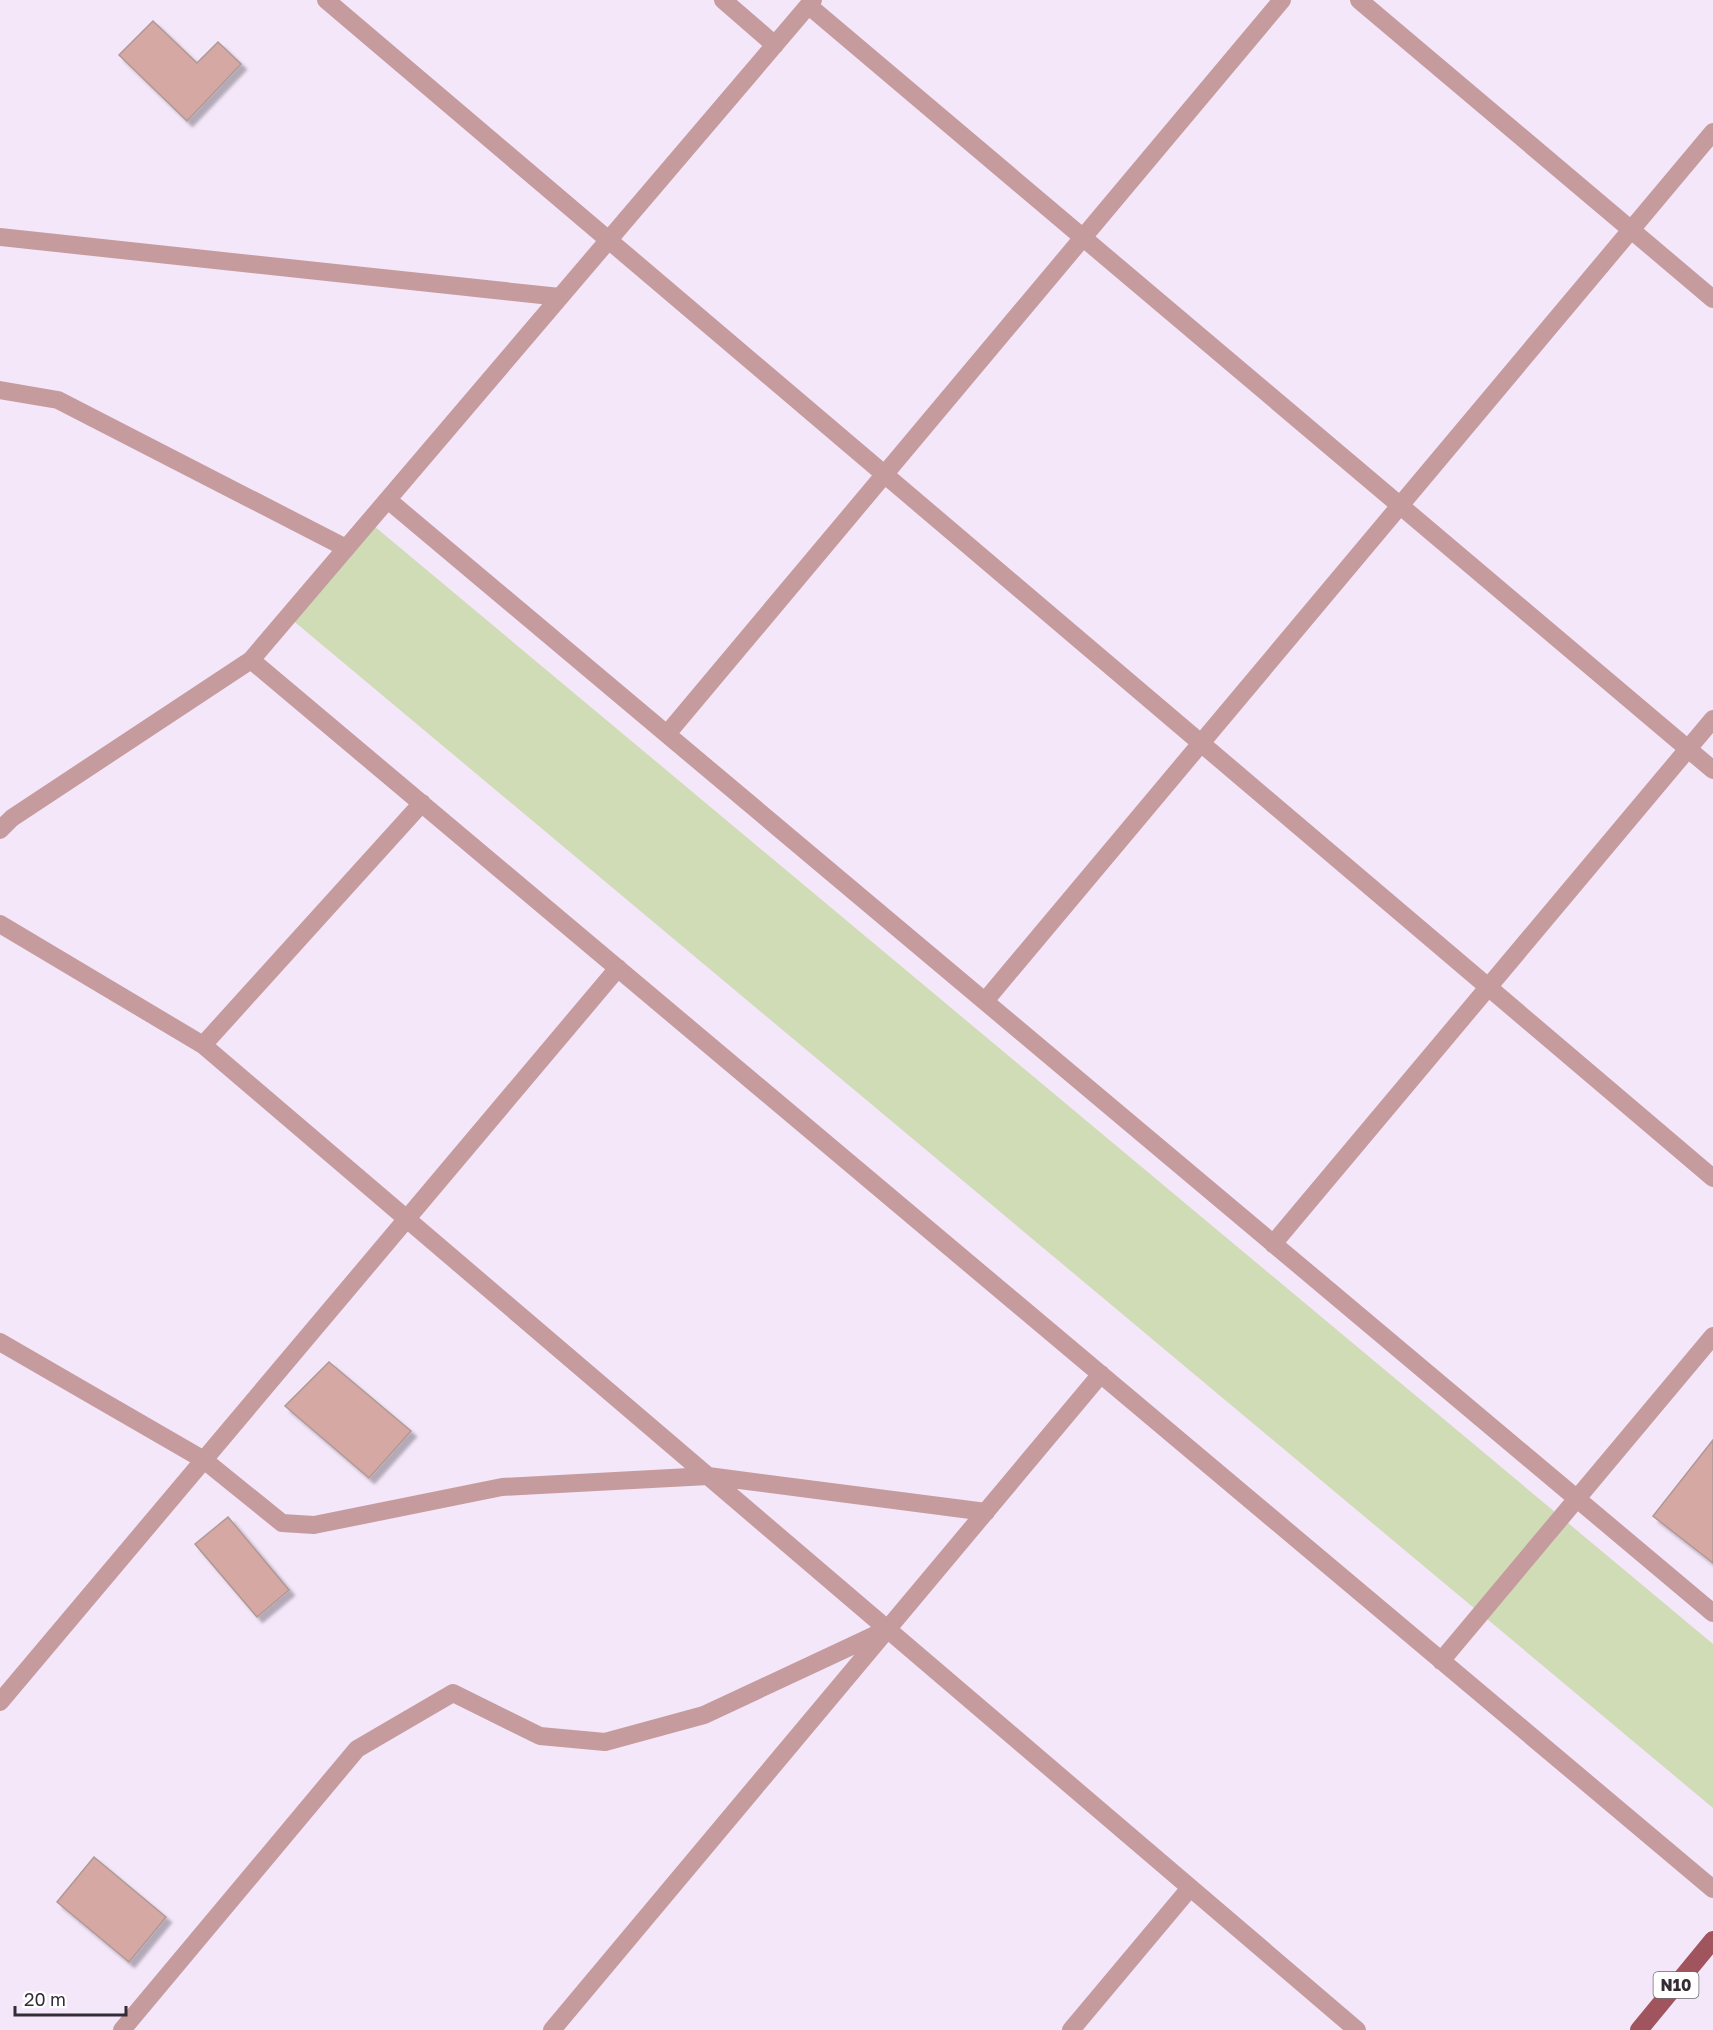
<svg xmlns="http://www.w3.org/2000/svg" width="1713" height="2030" font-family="'Golos Text',sans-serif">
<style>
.green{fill:#cfdcb5}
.building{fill:#d6a8a3;stroke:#b09895;stroke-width:1.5;filter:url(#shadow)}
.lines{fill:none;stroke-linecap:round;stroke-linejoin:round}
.street{stroke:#c69b9e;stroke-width:18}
.primary{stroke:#a0555e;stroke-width:18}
.labels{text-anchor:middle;stroke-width:4.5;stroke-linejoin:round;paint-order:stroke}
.shield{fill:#fff;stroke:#706c71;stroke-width:1.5}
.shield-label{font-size:16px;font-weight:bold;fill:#322d34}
</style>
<defs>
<filter id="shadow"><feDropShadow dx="5.5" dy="5.5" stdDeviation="1.5" flood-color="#0004"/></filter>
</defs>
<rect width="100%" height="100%" fill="#f4e7fa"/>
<path class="green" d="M362,516L1713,1644V1808L284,613Z"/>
<path class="building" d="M153,21L197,63L218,42L241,64L187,121L119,55Z
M329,1362L411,1431L369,1478L285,1406Z
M1713,1440V1563L1653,1516Z
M228,1517L289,1590L257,1617L195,1544Z
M94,1857L166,1917L129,1962L57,1902Z"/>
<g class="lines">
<path class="street" d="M326,0L1713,1178
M723,0L775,45
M1359,0L1713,299
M809,6L1713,770
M0,237L560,297
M0,390L58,400L346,548
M388,500L1713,1613
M251,660L1713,1889
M667,734L1282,0
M0,830L12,818L251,660L813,0
M0,924L203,1045L1357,2030
M985,1001L1713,132
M203,1045L422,803
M1273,1244L1713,719
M0,1342L204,1460L282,1523L314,1525L502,1487L708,1476L986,1512
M1441,1661L1713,1336
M0,1702L618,968
M122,2030L357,1749L453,1693L540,1736L605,1742L704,1715L888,1629
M552,2030L1101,1374
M1071,2030L1190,1888"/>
<path class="primary" d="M1639,2030L1713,1940"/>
</g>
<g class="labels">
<rect class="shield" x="1653.5" y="1972" width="45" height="26" rx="4.5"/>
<g class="shield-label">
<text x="1676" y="1991">N10</text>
</g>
</g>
<path d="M15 2006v9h111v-9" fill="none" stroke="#322d34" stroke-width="3"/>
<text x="24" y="2006" font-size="18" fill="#322d34" stroke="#ffffff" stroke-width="4.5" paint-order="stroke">20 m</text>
</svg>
